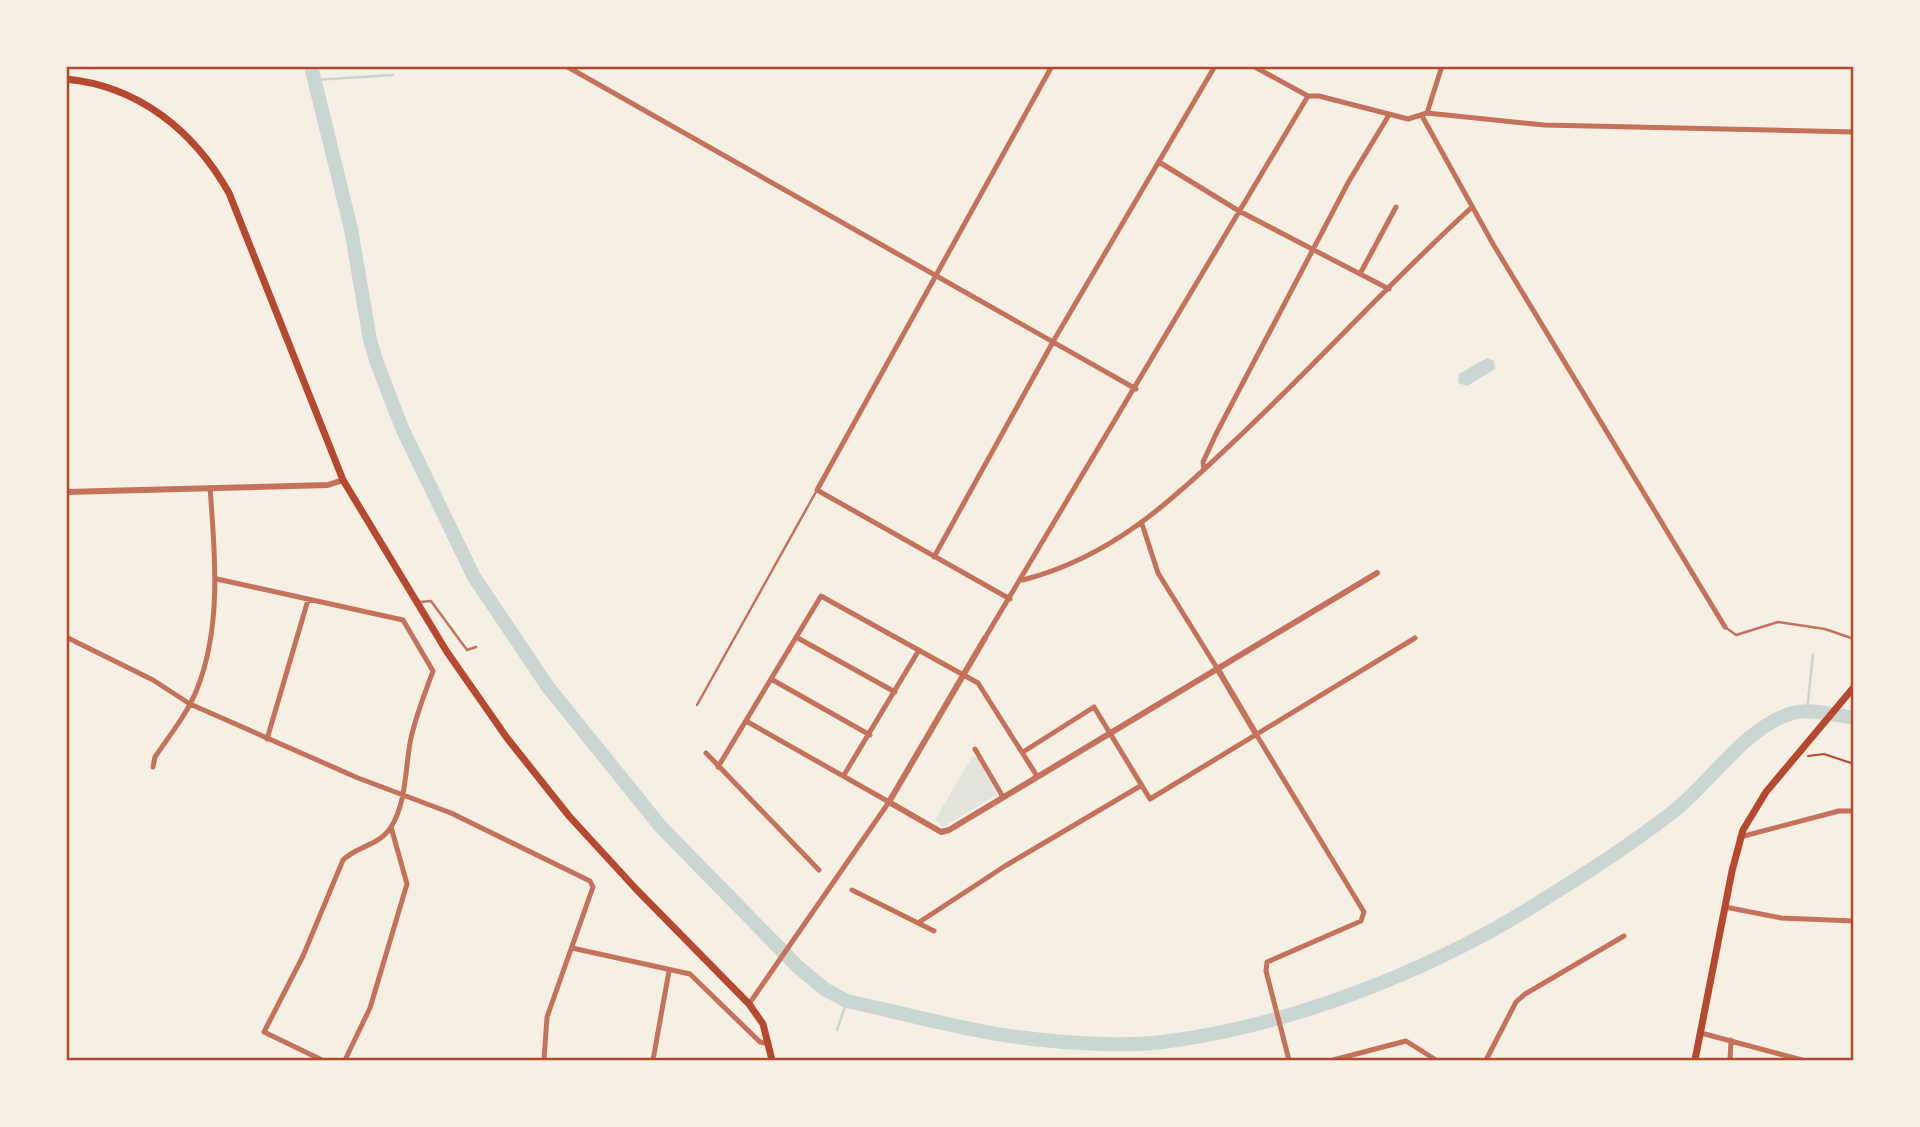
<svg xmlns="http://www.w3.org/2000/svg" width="1920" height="1127" font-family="Figtree,sans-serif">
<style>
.green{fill:#e2e4dc}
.water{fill:#c9d6d2}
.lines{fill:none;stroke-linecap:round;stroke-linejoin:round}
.stream{stroke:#c9d6d2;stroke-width:2.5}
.river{stroke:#c9d6d2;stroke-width:14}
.path{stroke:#b5482f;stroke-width:2}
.service{stroke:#c5725c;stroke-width:2.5}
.minor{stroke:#c5725c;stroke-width:5}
.tertiary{stroke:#c5725c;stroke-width:6}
.secondary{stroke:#b5482f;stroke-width:7}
.neatline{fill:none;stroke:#b5482f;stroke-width:2.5}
</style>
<rect width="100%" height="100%" fill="#f6efe4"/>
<path class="green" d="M972,757H977L997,795L943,827L935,820Z"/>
<path class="water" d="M1487,358L1494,361L1495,369L1467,386L1458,383L1459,374Z"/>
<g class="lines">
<path class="stream" d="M315,80L393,75
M1807,712L1813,654
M837,1030L847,1001"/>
<path class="river" d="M311,66L351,229L370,340L377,363L402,428L474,577L548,687L661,827L798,967L826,990L847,1001C911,1015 978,1034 1043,1040C1083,1044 1130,1047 1170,1041C1290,1025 1424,973 1527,910C1577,879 1628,847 1674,811C1711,782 1746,726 1793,713C1811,708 1835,715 1854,718"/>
<path class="path" d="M1808,756L1824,754L1854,764"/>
<path class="service" d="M419,602L431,601L467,650L476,647
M1725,627L1736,635L1778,622L1825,629L1854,639
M697,705L817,490"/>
<path class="minor" d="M566,66L1136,389
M1253,66L1308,96H1319L1408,119L1427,113L1442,66
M1427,113L1544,125L1854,132
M1422,116L1493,244L1725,627
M1159,162L1239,211L1389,289
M1361,272L1396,207
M1204,470L1203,462L1216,434L1349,181L1389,115
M1142,524L1158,573L1217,668
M934,557L1054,340L1215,66
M217,579L403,620L433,671C425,693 416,715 411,738C405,766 407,802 391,827C379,846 357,846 343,860L303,956L264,1032L322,1060
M1023,580C1117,556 1177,495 1245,431C1322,358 1393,279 1471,208
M1010,599L817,490L1052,66
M66,637L153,680L190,704L358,778L451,813L590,881L593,887L547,1017L544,1060
M796,637L895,692
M985,638L1308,96
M771,679L870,735
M746,721L889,802L749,1004
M1256,734L1364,912L1361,921L1267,962L1266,971L1289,1060
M267,739L308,600
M975,749L1003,797
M1023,752L1094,707L1150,799L1415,638
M706,753L819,870
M153,767L155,757C169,736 188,713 197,689C222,627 215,553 210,488
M718,767L821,596L978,683L1037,776
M844,775L919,650
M1740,837L1839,811H1854
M852,890L934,931
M1725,907L1781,918L1854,921
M918,923L1005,866L1142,785
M572,948L690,974L760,1042L769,1044
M1701,1033L1802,1060
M345,1060L370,1008L407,884L391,827
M653,1060L669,971
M1333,1060L1406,1041L1436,1060
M1486,1060L1516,1002L1525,994L1624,936
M1730,1060L1731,1040"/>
<path class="tertiary" d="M66,492L328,485L343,480
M985,638L889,802L941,832L949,830L1377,573
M1217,668L1256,734"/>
<path class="secondary" d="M66,79C139,86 194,131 229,193L343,480L447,652L507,738L569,816L636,889L749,1004L763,1024L772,1060
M1695,1060L1732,871L1743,830L1766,792L1854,687"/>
</g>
<rect width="1920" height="1127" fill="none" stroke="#f6efe4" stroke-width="136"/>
<rect x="68" y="68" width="1784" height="991" class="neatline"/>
</svg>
